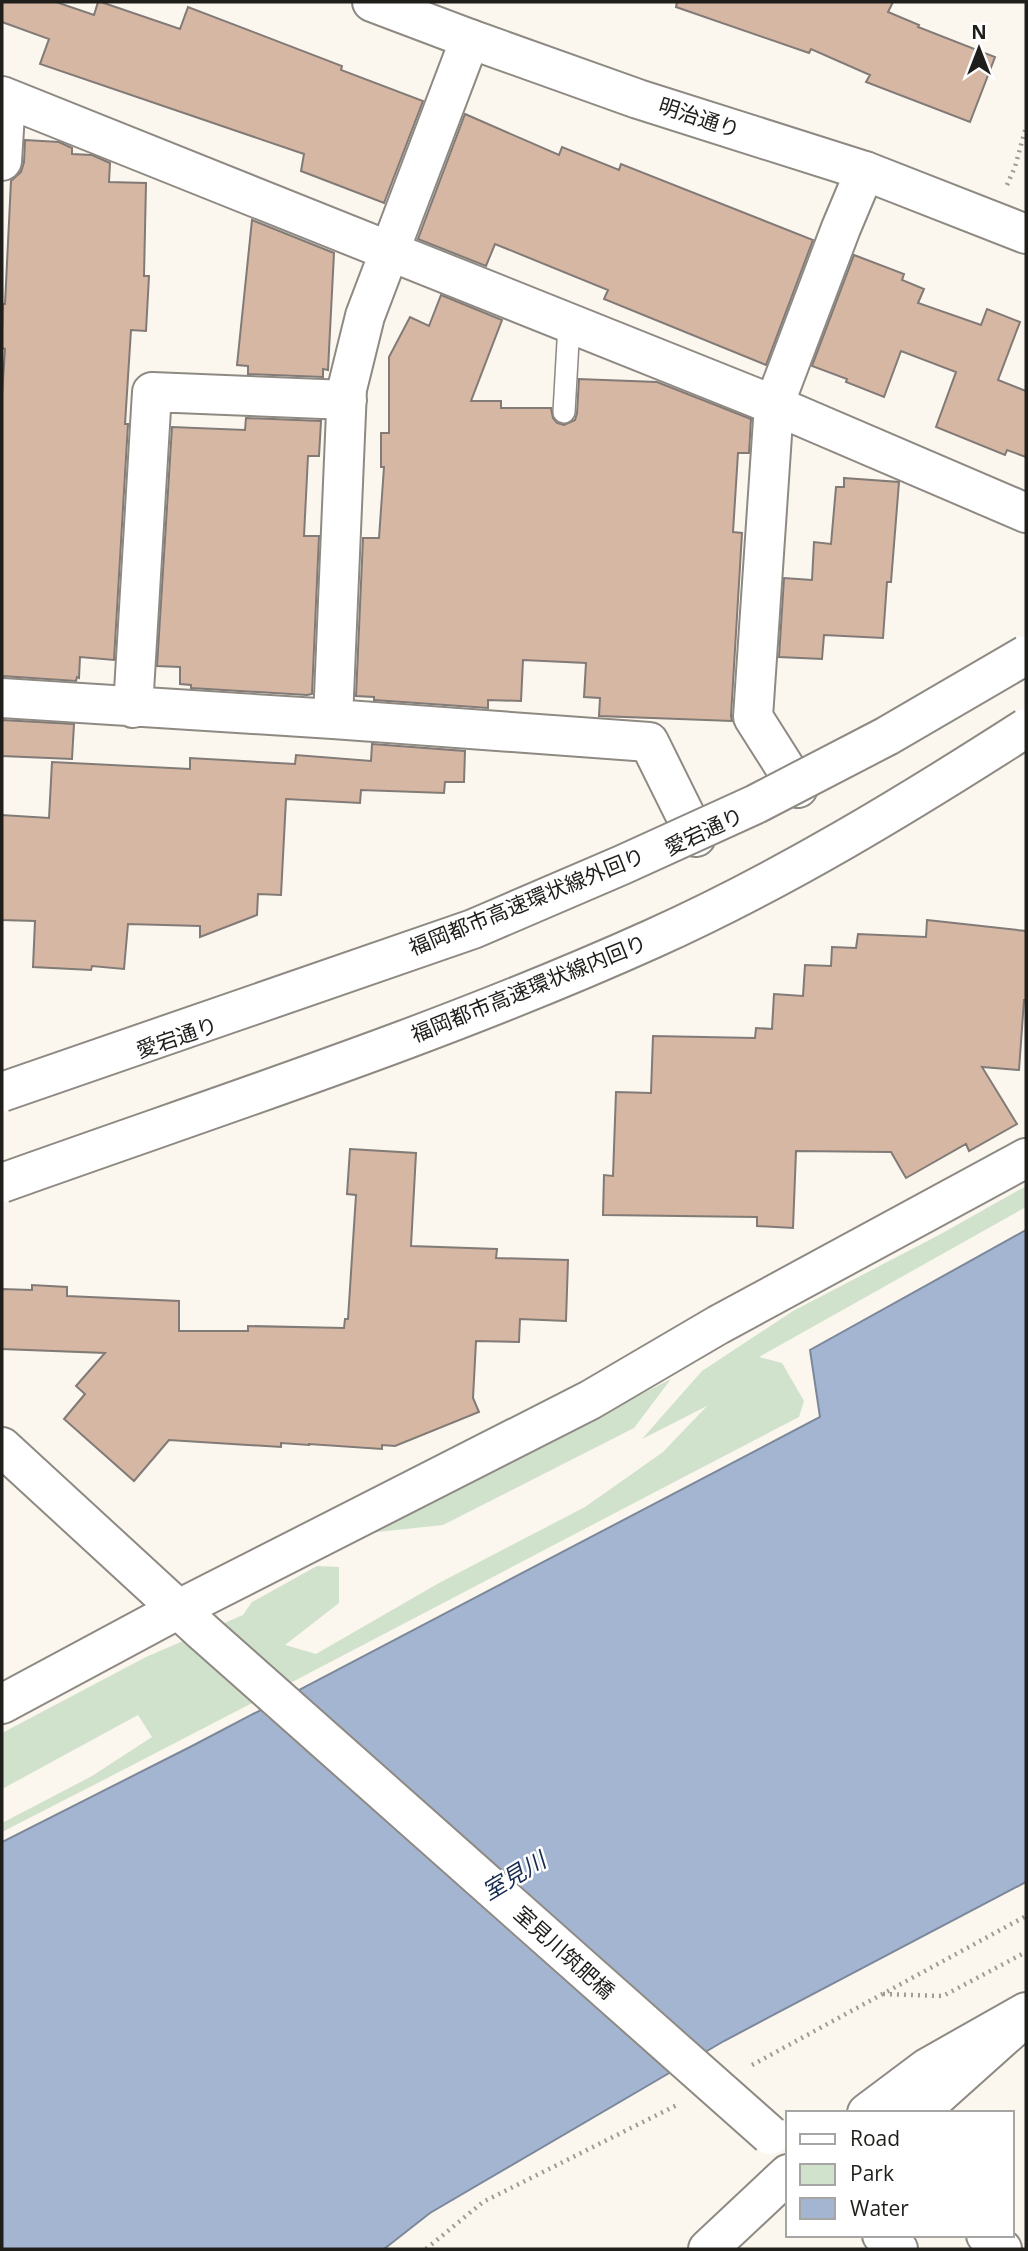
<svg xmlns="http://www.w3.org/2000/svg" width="1028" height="2251" font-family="'Open Sans','Noto Sans JP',sans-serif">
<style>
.green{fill:#d0e2cc}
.water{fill:#a4b5d1;stroke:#7c889a;stroke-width:2}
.building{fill:#d6b7a4;stroke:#817a76;stroke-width:2}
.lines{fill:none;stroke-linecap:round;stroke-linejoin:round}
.lane-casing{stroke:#8e8a83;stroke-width:24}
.street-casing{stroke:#8e8a83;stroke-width:42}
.secondary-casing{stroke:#8e8a83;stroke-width:42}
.path{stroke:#9f9b95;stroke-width:4.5;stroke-dasharray:2 5;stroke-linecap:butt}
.lane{stroke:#fff;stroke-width:21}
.street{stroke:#fff;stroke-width:38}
.secondary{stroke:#fff;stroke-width:38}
.secondary-bridge-casing{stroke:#8e8a83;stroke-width:42;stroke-linecap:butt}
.highway-bridge-casing{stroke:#8e8a83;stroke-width:42;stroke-linecap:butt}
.secondary-bridge{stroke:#fff;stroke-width:38}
.highway-bridge{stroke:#fff;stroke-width:38}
.labels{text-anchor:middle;stroke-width:5;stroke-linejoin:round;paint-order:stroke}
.street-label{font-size:21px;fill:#1f1e1b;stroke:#fff}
.water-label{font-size:23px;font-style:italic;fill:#182d53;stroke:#fff}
</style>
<rect width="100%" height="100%" fill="#fbf6ee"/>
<path class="green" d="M1026,1186V1207L759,1357L782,1363L804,1401L799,1417C533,1555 269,1696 2,1832V1823L92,1776L152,1737L138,1715L2,1789V1733L146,1657L243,1615L252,1602L317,1566L339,1567V1603L285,1645L316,1654L439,1583L585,1507L663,1452L707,1406L642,1439L702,1371L793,1311L939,1235Z
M671,1379L634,1428L443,1525L368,1533Z"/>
<path class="water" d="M1026,1230V1882L724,2041L430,2213L384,2249H2V1842L192,1746L820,1417L810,1350Z"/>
<path class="building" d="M2,2H56L94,15L98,2H101L180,29L188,7L342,66L341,70L423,101L384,203L301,171L304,154L40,64L49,39L2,22Z
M677,2H893L888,12L919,25L918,27L995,57L970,122L866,82L870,75L811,49L809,53L676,7Z
M465,114L559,155L562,147L619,170L621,164L813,240L766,365L604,299L608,290L495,244L486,266L418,239Z
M25,140L59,142L72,148V154L92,155L110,163L109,182L146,183L144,276H149L146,331L131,330L125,424H128L114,660L80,657L79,678L77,677L76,681L2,676V396L5,349L2,348V332L3,304H5L11,181L21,172L24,162Z
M252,220L334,253L328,370L323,369V377L248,374V366L237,365Z
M854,255L904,274L902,280L924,289L918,303L981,325L987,309L1020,322L998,380L1026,391V457L1007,450L1005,455L936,427L956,372L901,351L884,397L846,382L847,379L812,366Z
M441,295L502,320L471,401H501V408H551L553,418L557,423L564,425L575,420L577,413L579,379L657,382L751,419L749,453H738L733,532L742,533L731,716L732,721L599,716L600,698L584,697L586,663L523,660L521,701L488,700V708L374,700V697L356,696L363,538H379L384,467H381V433H389V357L410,317L429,326Z
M246,418L321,421L319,456H308L304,536H319L312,694L307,695L191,688V685L180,684V667L157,666L172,427L245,430Z
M844,478L899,482L891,582H887L883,638L824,635L822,659L779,657L784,578L812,580L814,542L831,544L836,487H844Z
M2,720L74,724L72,759L2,756Z
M372,744L465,751L464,782H445L444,793L361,790L360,803L286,799L281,895L258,894L257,915L200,937V926L128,924L124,969L92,966L91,970L33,967L35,921L2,920V815L49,818L52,762L190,769V758L295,764L296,755L371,761Z
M927,920L1026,931V1000H1024L1019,1070L982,1067L1017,1124L969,1151L966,1144L906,1178L891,1152L796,1151L793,1228L757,1226V1217L603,1215L604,1175L613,1176L616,1092L651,1093L653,1036L755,1038L756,1028L772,1029L774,994L803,996L805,965L831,966L832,947L856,948L858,934L926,937Z
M350,1149L416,1153L411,1246L497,1249L496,1258L568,1260L566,1321L520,1319L519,1342L476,1341L473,1398L479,1412L395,1446L382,1445V1449L309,1444V1445L281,1443V1447L169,1440L134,1481L64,1419L85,1394L76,1386L105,1353L2,1349V1289L32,1290V1285L67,1287V1296L179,1301V1331H248V1326L344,1328L345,1319H348L356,1195L347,1194Z"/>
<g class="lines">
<g class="lane-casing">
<path id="lane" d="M564,412L569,324"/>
</g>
<g class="street-casing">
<path id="street" d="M2,96L774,405L1026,513
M2,161L6,98
M2,698L333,719L649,742L696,837
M133,708L152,392L347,400
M333,719L347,389L365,316L470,39
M798,788L753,717L774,405L841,228L865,171
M2,1704L177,1610L590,1400L718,1325L1026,1158
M918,2113L1012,2029
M986,2235L1002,2249"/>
</g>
<g class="secondary-casing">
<path id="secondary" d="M372,2L470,39L638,99L865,171L1026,234
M2,1447L202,1631
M867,2113L927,2068L1026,2012
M882,2235L898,2249
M708,2249L788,2174"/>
</g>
<path class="path" d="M1007,185L1015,167L1026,127
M883,1994L943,1996L1026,1952
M752,2065L1026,1916
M426,2249L483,2202L679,2104"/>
<use href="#lane" class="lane"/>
<use href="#street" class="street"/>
<use href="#secondary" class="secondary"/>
<g class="secondary-bridge-casing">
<path id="secondary-bridge" d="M202,1631L770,2135"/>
</g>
<g class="highway-bridge-casing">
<path id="highway-bridge" d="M2,1092L473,929L622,865L756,804L887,736L1026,655
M2,1183C220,1105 441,1034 652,939C783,880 906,805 1026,728"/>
</g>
<use href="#secondary-bridge" class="secondary-bridge"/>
<use href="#highway-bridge" class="highway-bridge"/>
</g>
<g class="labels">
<g class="street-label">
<text transform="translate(699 118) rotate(18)" y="7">明治通り</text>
<text transform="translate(704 832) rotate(-25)" y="7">愛宕通り</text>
<text transform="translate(527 902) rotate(-22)" y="7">福岡都市高速環状線外回り</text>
<text transform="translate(529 989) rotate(-22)" y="7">福岡都市高速環状線内回り</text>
<text transform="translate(177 1038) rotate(-19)" y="7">愛宕通り</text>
<text transform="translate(564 1953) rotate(42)" y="7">室見川筑肥橋</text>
</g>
<g class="water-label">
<text transform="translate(514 1876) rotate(-31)" y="8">室見川</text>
</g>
</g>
<rect width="1028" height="2251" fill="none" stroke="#1f1e1b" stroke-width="7"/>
<rect x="786" y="2111" width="228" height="126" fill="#ffffff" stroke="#a5a5a4" stroke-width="2"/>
<rect x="800" y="2134" width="35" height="10" fill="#ffffff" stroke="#a5a5a4" stroke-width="2"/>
<text x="850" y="2146" font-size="21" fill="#1f1e1b">Road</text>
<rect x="800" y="2164" width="35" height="21" fill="#d0e2cc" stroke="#a5a5a4" stroke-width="2"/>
<text x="850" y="2181" font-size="21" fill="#1f1e1b">Park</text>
<rect x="800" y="2198" width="35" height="21" fill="#a4b5d1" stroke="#a5a5a4" stroke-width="2"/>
<text x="850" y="2216" font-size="21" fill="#1f1e1b">Water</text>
<g transform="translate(979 49)" stroke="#ffffff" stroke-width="5" paint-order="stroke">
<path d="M0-5L12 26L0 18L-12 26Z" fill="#1f1e1b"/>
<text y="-10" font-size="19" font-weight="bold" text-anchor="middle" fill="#1f1e1b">N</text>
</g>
</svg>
